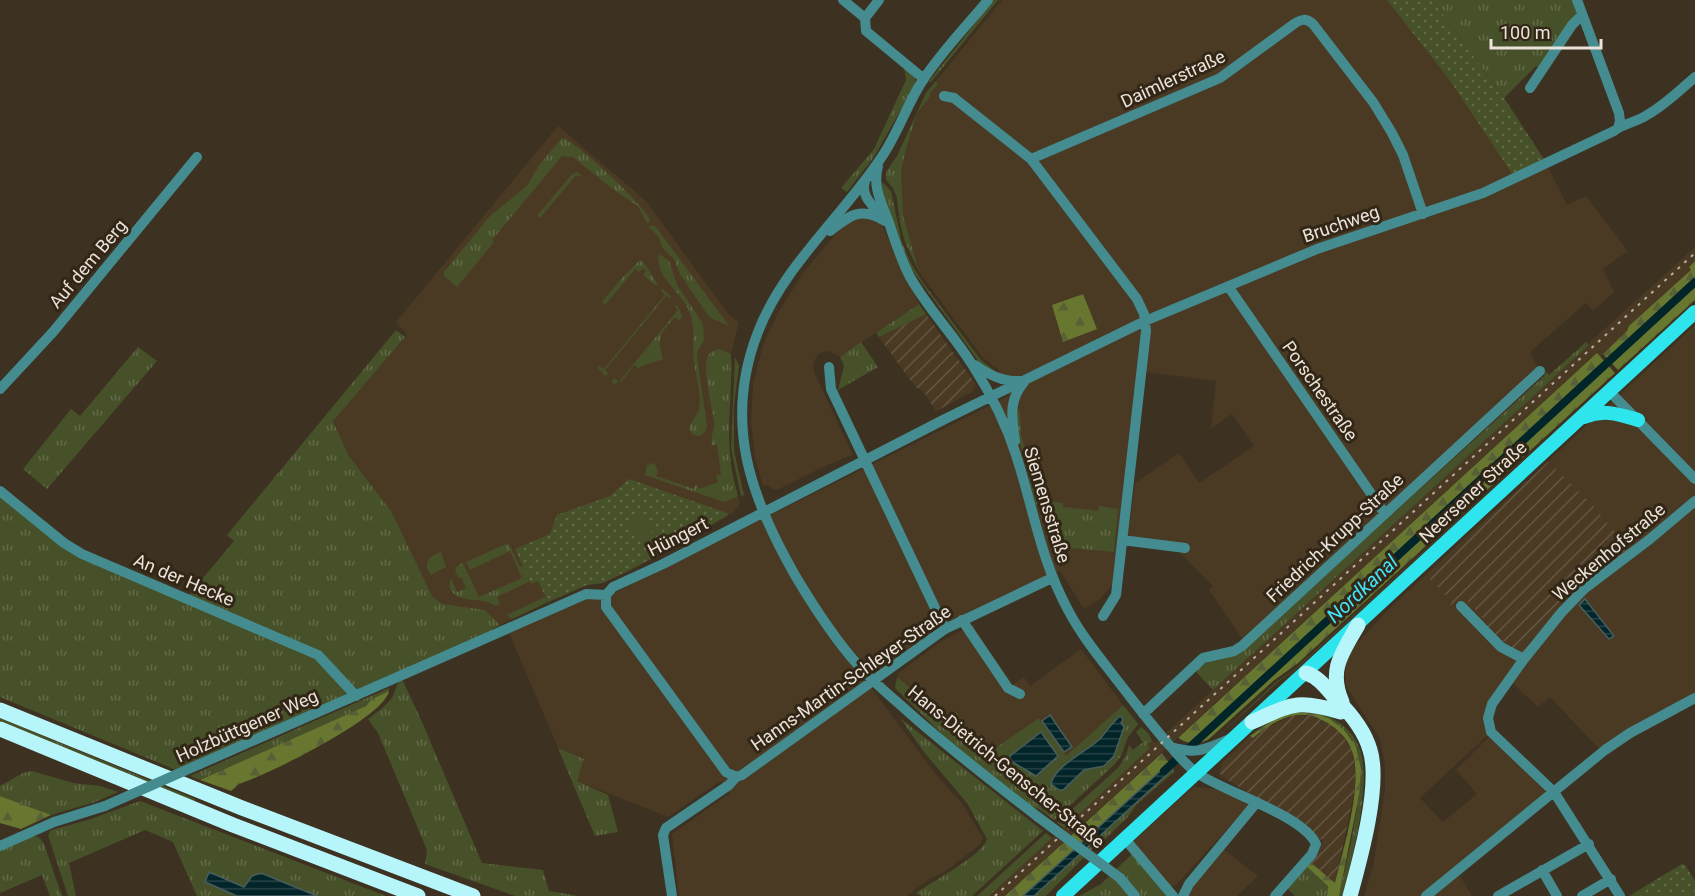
<svg xmlns="http://www.w3.org/2000/svg" width="1695" height="896" font-family="Roboto,sans-serif">
<style>
.built{fill:#4a3a24}
.industrial{fill:url(#industrial-furrows)}
.grass{fill:url(#grass-tufts)}
.forest{fill:url(#forest-firs)}
.park{fill:url(#park-dots)}
.garden{fill:#475129}
.water{fill:url(#water-rules);stroke:#485e5e;stroke-width:1.5}
.lines{fill:none;stroke-linecap:round;stroke-linejoin:round}
.canal{stroke:#02252a;stroke-width:8}
.minor{stroke:#448c90;stroke-width:10}
.major{stroke:#2ee5ee;stroke-width:14}
.highway{stroke:#b6f6fa;stroke-width:15}
.rail{stroke:#bab1a5;stroke-width:2;stroke-dasharray:3 6;stroke-linecap:butt}
.minor-bridge{stroke:#448c90;stroke-width:10}
.labels{text-anchor:middle;stroke-width:6;stroke-linejoin:round;paint-order:stroke}
.street-label{font-size:18px;fill:#ebe3d9;stroke:#322717}
.water-label{font-size:20px;font-style:italic;fill:#43e2f7;stroke:#322717}
</style>
<defs>
<pattern id="industrial-furrows" width="10" height="10" patternUnits="userSpaceOnUse" patternTransform="scale(1.5)"><rect width="10" height="10" fill="#4a3a24"/><path d="M-1 1l2-2M0 10L10 0M9 11l2-2" fill="none" stroke="#645643"/></pattern>
<pattern id="grass-tufts" width="24" height="20" patternUnits="userSpaceOnUse" patternTransform="scale(1.5)"><rect width="24" height="20" fill="#475129"/><path d="M3 7l-1-3M5 7V3M7 7l1-3M15 17l-1-3M17 17v-4M19 17l1-3" fill="none" stroke="#626a47"/></pattern>
<pattern id="forest-firs" width="22" height="20" patternUnits="userSpaceOnUse" patternTransform="scale(1.5)"><rect width="22" height="20" fill="#67772f"/><path d="M5 1l3.5 6h-7zM16 11l3.5 6h-7z" fill="#586037"/></pattern>
<pattern id="park-dots" width="8" height="8" patternUnits="userSpaceOnUse" patternTransform="scale(1.5)"><rect width="8" height="8" fill="#475129"/><path d="M2 2h.1M6 6h.1" fill="none" stroke="#626a47" stroke-width="1.8" stroke-linecap="round"/></pattern>
<pattern id="water-rules" width="6" height="5" patternUnits="userSpaceOnUse" patternTransform="scale(1.5)"><rect width="6" height="5" fill="#02252a"/><path d="M0 2.5h6" fill="none" stroke="#274448"/></pattern>
</defs>
<rect width="100%" height="100%" fill="#3d3121"/>
<path class="built" d="M1002,0H1387L1451,82L1544,159L1567,205L1586,196L1628,251L1603,269L1614,292L1593,311L1586,303L1530,352L1539,369L1244,641L1209,590L1213,586L1177,550L1127,544L1135,483L1179,453L1199,483L1254,446L1232,414L1211,429L1216,381L1137,371L1114,583L1100,599L1084,609L1060,571L943,626L866,681L937,776L962,803L983,838L980,845L943,873L928,880L907,896H679L672,834L730,793L720,781L668,817L577,781L584,759L558,748L509,633L587,598L610,595L1009,396L998,369L983,358L919,272L902,216L901,171L907,146L917,113L929,98L931,91L938,85L936,81Z
M558,126L646,201L729,315L739,322L731,354L732,374L729,398L728,432L730,466L740,504L734,512L672,548L630,570L603,583L587,585L548,602L492,629L493,632L453,651L391,511L349,456L333,420L407,335L396,322Z
M860,217L879,223L882,225L919,304L840,357L828,351L820,353L815,359L813,366L815,374L853,455L823,467L779,489H773L768,485L763,486L755,458L751,423L753,384L763,345L778,313L803,273L844,224Z
M1695,247V261L1689,267L1691,270L1629,326L1627,331L1600,357L1596,354L1005,896H989L1150,748L1148,745L1152,741L1155,743L1589,345L1588,344Z
M1695,325V697L1601,751L1550,697L1538,707L1509,680L1494,700L1491,732L1420,798L1443,822L1477,794L1456,770L1492,734L1554,792L1457,871L1472,896H1364L1373,867L1385,789V764L1380,739L1346,686L1345,664L1350,652L1358,642L1393,605Z
M975,624L974,628L1013,685L1024,677L1030,686L1081,649L1123,705L1066,757L1039,718L991,751L975,740L956,713L947,718L897,677L898,673L942,641Z
M1193,787L1216,789L1248,801V806L1177,884L1171,887L1133,842Z
M1222,848L1258,876L1237,896H1186Z"/>
<path class="industrial" d="M926,314L976,385L972,392L936,411L923,391L917,388L910,380L879,337Z
M1548,462L1590,502L1629,549L1522,654L1514,653L1498,636L1495,638L1482,623L1485,620L1467,601L1455,612L1450,605L1452,602L1426,575Z
M1313,715L1330,724L1341,733L1352,750L1356,770L1355,789L1335,884L1309,861L1323,841L1302,826L1223,777L1219,773L1222,763L1250,736L1253,738L1265,728L1292,716Z"/>
<path class="grass" d="M994,0H998L931,82L929,81Z
M1432,0H1572L1577,12L1540,69L1536,66L1504,98Z
M904,66L915,75V85L874,157L847,192L841,188L874,149L906,80Z
M936,81L938,85L931,91L929,98L917,113L907,146L901,171L903,216L919,272L905,242L900,223L897,198L893,188L886,180V172L897,156L926,93Z
M562,138C581,145 638,200 650,219L649,222L647,223L638,206L614,190L573,157L562,156L492,240L494,242L457,287L444,276V272L490,216L527,186L540,164Z
M577,172L581,175L579,177L576,175L540,218L537,216L572,174Z
M881,181L891,191L902,243L912,265L924,284L981,360L994,370L993,373L979,362L910,267L883,201Z
M648,226H655L664,238L729,326L709,317L680,274L674,259L662,247L659,237Z
M659,254L669,261L677,285L703,324L704,340L697,352V358L707,426L705,432L700,436L693,435L689,429C690,421 697,417 699,409C702,395 696,377 694,363C692,346 696,329 690,313C682,291 654,277 659,254Z
M640,260L644,263L658,285H655L643,275L646,271L643,268L639,272L635,269L605,305L602,302L622,278Z
M663,289L672,298L666,296L605,370L609,374L605,376L598,368L599,366L604,369L665,295L661,291Z
M919,304L926,314L879,337L876,333Z
M676,305L678,306L682,316L679,321L675,317C660,334 656,337 663,359L641,366L639,369L634,365L622,381L613,384L612,381L614,378L619,382L678,310L675,306Z
M396,330L405,337L333,421L349,456L391,511L432,596L442,604L485,610L500,625L492,629L493,632L360,690L354,689L325,658L188,596L234,541L227,535Z
M861,342L878,367L838,390L844,366L840,357Z
M1586,342L1589,345L1213,690L1195,671L1205,663L1244,650L1544,376L1546,371L1549,375Z
M138,347L157,361L47,489L23,469L71,409L80,416Z
M718,349L731,354C733,406 722,443 738,496L724,502L645,475L647,465L654,463L658,471L656,476L694,489L696,484L699,489L718,482L716,475L721,474L717,445H712C710,436 715,430 714,421C712,405 701,366 709,354Z
M735,357L739,366L734,406V451L744,495L741,496L731,448Z
M1617,374L1295,670L1279,681L1211,743L1276,682L1294,670Z
M1015,406L1020,412L1021,434L1039,502L1036,505L1017,431Z
M0,494L68,550L318,658L346,689V694L342,697L176,770L0,697Z
M1053,502L1063,503V507L1098,511L1099,506L1118,509L1114,552L1053,546L1044,507Z
M508,543L520,567L526,564L530,580L528,582L497,597L500,604L496,606C481,595 456,606 449,586L451,578L457,592L466,588L461,577L459,578L455,571L457,566L463,563L479,597L522,578L510,551L470,570L466,562Z
M441,552L446,567L431,575C422,564 429,556 441,552Z
M545,597L548,602L512,619L507,615Z
M897,677L947,718L956,712L975,740L991,751L1039,718L1066,756L1123,705L1138,724L1128,737L1121,756L1115,764L1054,820L1039,809L1031,807L951,743L895,688Z
M402,679L422,722L482,863L543,870L549,891L579,896H515L425,864L427,850L378,733L368,719C377,712 387,706 393,696C396,689 396,684 402,679Z
M389,688V691L372,699L366,706L200,780L190,776Z
M1315,710C1333,718 1351,727 1359,747C1373,780 1352,862 1342,896H1339L1351,842L1360,790L1361,769L1345,731L1315,713H1292L1274,720L1250,736C1271,717 1287,711 1315,710Z
M0,718L195,799L194,802L0,721Z
M900,718L1043,831L972,896H921L916,893C931,882 983,855 987,839L967,803L924,752Z
M1141,727L1148,733L1152,741L1148,745L1150,748L1064,828L1057,823L1119,767L1126,755L1129,745L1133,750L1143,742L1136,732Z
M558,748L584,759L577,781L608,795L618,832L595,836Z
M1173,769L1174,772L1137,804L1127,818L1103,841L1096,845L1046,896H1034Z
M32,771L73,783L100,786L118,792L95,802L51,815L0,796V786L23,773Z
M140,801L386,896H197L173,842L145,830L69,863L76,896H68L48,835L51,830L88,820Z
M1046,833L1052,838L989,896H977Z
M34,836L39,837L44,844L62,896H50L42,875L0,893V851Z
M1133,853L1169,896H1079L1101,884Z
M1305,865L1328,886L1327,896H1295L1286,887Z"/>
<path class="forest" d="M1695,261V300L1618,370L1603,354L1627,331L1629,326L1691,270L1689,267Z
M1083,294L1097,329L1063,342L1052,305Z
M1597,353L1615,373L1297,664L1273,681L1209,739C1198,745 1189,745 1178,738Z
M389,691C384,718 267,775 239,784L231,791L200,780L366,706L372,699Z
M1292,713H1315L1330,719L1345,731L1356,747L1361,769L1360,790L1339,896H1327L1328,886L1305,865L1309,861L1335,883C1343,850 1364,782 1352,751C1347,736 1333,725 1320,719C1296,707 1271,723 1253,738L1250,736L1274,720Z
M1162,753L1169,763L1023,896H1005Z
M0,796L51,815L21,829L0,823Z"/>
<path class="park" d="M1387,0H1432L1504,98L1544,159L1513,175L1451,82Z
M629,479L727,513L728,515L672,548L630,570L603,583L587,585L548,602L538,581L531,584L515,549L550,534L557,515L610,496Z
M1682,864L1685,865L1695,881V896H1629Z"/>
<path class="garden" d="M640,512L648,521L656,526L643,542L637,538L636,533L626,524Z"/>
<path class="water" d="M1585,599L1614,636L1609,639L1579,605Z
M1050,715L1072,747L1064,752L1042,721Z
M1120,716L1123,719L1121,723L1124,727L1114,756L1104,766L1084,770L1063,790H1059L1051,784C1055,765 1088,751 1101,738C1107,730 1112,723 1120,716Z
M1041,732L1058,756L1036,776L1011,761L1010,756Z
M1169,763L1173,769L1034,896H1023Z
M209,872L244,887L252,876L261,873L317,896H237L205,882Z"/>
<g class="lines">
<path class="canal" d="M1164,771L1695,282"/>
<path class="minor" d="M843,0L865,18
M988,0C966,27 940,53 921,83C906,107 897,135 881,158C842,217 784,265 758,332C723,422 750,497 796,577C814,607 833,637 857,664C871,680 888,694 905,709C947,747 993,782 1038,817
M1577,0L1619,113L1620,121L1618,128
M865,18L866,31L924,79
M865,18L879,0
M1530,88L1572,25L1582,15
M944,96L954,98L1031,159L1137,299L1144,314L1146,331L1116,595L1103,616
M1031,159L1220,78L1294,24C1301,19 1306,18 1313,24L1373,102L1392,133L1403,155L1423,214
M878,166C872,188 882,203 889,223C895,241 901,260 910,277C928,309 954,335 973,366C991,394 1006,424 1016,455C1034,510 1040,558 1068,610C1081,635 1100,658 1117,680C1135,703 1152,726 1171,747C1179,756 1187,766 1197,773C1224,792 1303,815 1316,844L1312,854L1275,896
M865,181C860,197 874,206 883,218
M830,231C850,215 861,206 885,221
M1228,286L1385,514
M975,365C989,375 1003,382 1021,381
M829,367L831,389L945,629
M0,389L53,332L197,157
M1609,391L1695,479
M1015,441C1012,418 1008,401 1024,382
M0,491L64,543L82,554L318,655L356,696
M1122,540L1185,548
M606,595L613,587L663,564L945,419L1145,321L1317,249L1483,193L1614,131C1622,124 1637,122 1647,115C1665,105 1680,90 1695,77
M606,595V607L726,772L736,777L742,775L945,629L1052,578
M1461,606L1501,647L1524,659
M962,620L1008,688L1020,694
M1143,714L1203,658L1234,651L1242,646L1540,371
M1171,747C1198,755 1205,749 1230,739
M200,764L586,594L606,595
M1125,839L1173,896
M0,846L54,822L105,806
M1542,870L1557,896
M1120,878L1135,896
M672,896L663,835L666,828L729,785L736,777
M1183,896L1189,884L1257,802
M1426,896L1605,750L1630,733L1695,698
M1498,896L1589,844
M1582,896L1611,879
M1620,896L1554,792L1491,732L1488,718L1492,704L1524,659L1561,613L1584,589L1650,539L1695,501"/>
<path class="major" d="M1584,417C1604,409 1618,414 1638,420
M1063,896L1695,312"/>
<path class="highway" d="M1306,673C1319,677 1327,689 1337,700C1350,713 1365,732 1370,750C1381,785 1360,860 1350,896
M1342,702C1328,670 1342,653 1358,625
M0,710L242,808L473,896
M1252,722C1292,704 1297,699 1341,712
M0,729L233,825L418,896"/>
<path class="rail" d="M995,896L1695,253"/>
<path class="minor-bridge" d="M105,806L200,764
M1038,817L1120,878"/>
</g>
<g class="labels">
<g class="street-label">
<text transform="translate(1173 79) rotate(-25)" y="6">Daimlerstraße</text>
<text transform="translate(1341 224) rotate(-19)" y="6">Bruchweg</text>
<text transform="translate(88 264) rotate(-50)" y="6">Auf dem Berg</text>
<text transform="translate(1320 391) rotate(55)" y="6">Porschestraße</text>
<text transform="translate(1473 492) rotate(-43)" y="6">Neersener Straße</text>
<text transform="translate(1047 505) rotate(73)" y="6">Siemensstraße</text>
<text transform="translate(678 537) rotate(-27)" y="6">Hüngert</text>
<text transform="translate(1335 538) rotate(-43)" y="6">Friedrich-Krupp-Straße</text>
<text transform="translate(1609 552) rotate(-40)" y="6">Weckenhofstraße</text>
<text transform="translate(184 580) rotate(23)" y="6">An der Hecke</text>
<text transform="translate(851 678) rotate(-35)" y="6">Hanns-Martin-Schleyer-Straße</text>
<text transform="translate(247 726) rotate(-24)" y="6">Holzbüttgener Weg</text>
<text transform="translate(1006 767) rotate(39)" y="6">Hans-Dietrich-Genscher-Straße</text>
</g>
<g class="water-label">
<text transform="translate(1362 589) rotate(-43)" y="7">Nordkanal</text>
</g>
</g>
<path d="M1491 39v9h110v-9" fill="none" stroke="#ebe3d9" stroke-width="3"/>
<text x="1500" y="39" font-size="18" fill="#ebe3d9" stroke="#322717" stroke-width="4.5" paint-order="stroke">100 m</text>
</svg>
